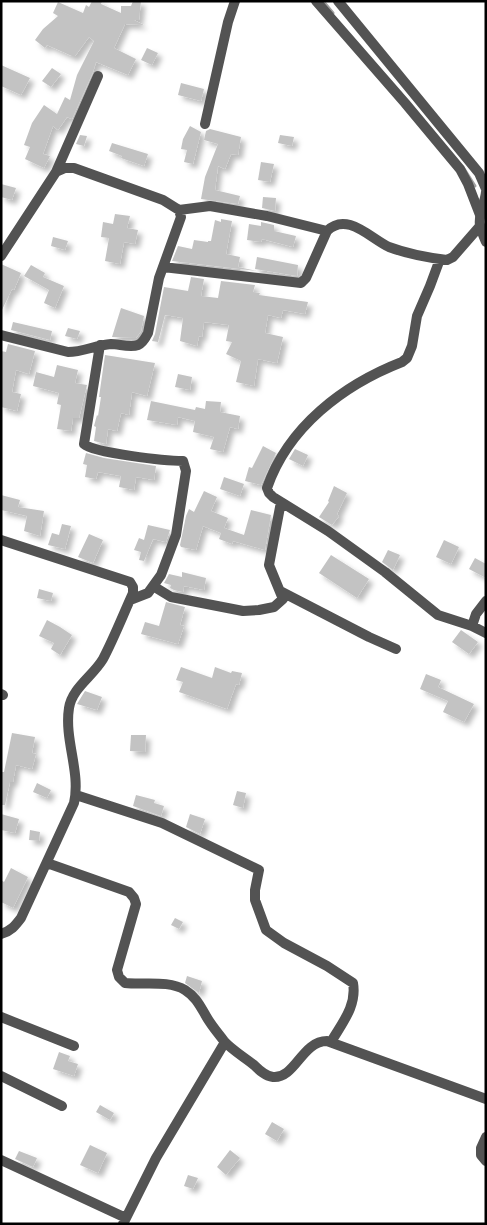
<svg xmlns="http://www.w3.org/2000/svg" width="487" height="1225" font-family="Roboto,sans-serif">
<style>
.lines{fill:none;stroke-linecap:round;stroke-linejoin:round}
.stream{stroke:#a1a1a1;stroke-width:3}
.building{fill:#c3c3c3;filter:url(#shadow)}
.minor{stroke:#535353;stroke-width:10}
.tertiary{stroke:#535353;stroke-width:10}
</style>
<defs>
<filter id="shadow"><feDropShadow dx="4.5" dy="4.5" stdDeviation="2.5" flood-color="#0004"/></filter>
</defs>
<rect width="100%" height="100%" fill="#fff"/>
<g class="lines">
<path class="stream" d="M323,1L333,13
M463,167L475,186"/>
</g>
<path class="building" d="M92,1H102L101,4L121,13V6H131L133,1H141L139,20H134L144,25L125,24L114,48L136,59L128,75L96,62L93,72L72,119L67,117L58,130L53,126L43,154L50,156L44,168L25,159L30,147L24,145L32,123L44,105L57,114L65,97L70,100L77,75L94,41L89,37L75,56H72L47,45L45,48L35,40L43,29L58,16L53,13L58,2L83,13L86,5L89,7Z
M147,48L158,53L152,65L141,60Z
M1,65L30,78L21,95L1,86Z
M52,68L61,74L51,87L42,81Z
M181,83L204,89L201,101L178,95Z
M190,126L201,132L193,164L184,162L187,150L181,149L183,139Z
M210,129L241,137L238,155L231,154L225,169L218,166L215,190L240,196L238,204L201,199L205,177L218,144L204,140L206,131Z
M80,135L87,136L84,146L76,144Z
M280,135L294,137L292,146L278,143Z
M112,143L148,154L144,166L121,158L122,156L109,151Z
M261,162L274,164L270,182L258,180Z
M1,184L16,188L12,200L1,197Z
M263,197L276,198L275,211L262,208Z
M115,214L130,216L127,228L138,230L135,244L124,242L120,264L105,261L109,238L101,237L103,222L113,224Z
M221,219L232,221L226,254L240,257L238,267L257,271L172,261L178,246L192,249L194,240L208,242V241H211L215,220L221,222Z
M261,222L274,225V231L296,236L293,247L262,239L261,242L247,240L249,224L261,226Z
M53,237L68,241L65,250L51,246Z
M257,257L298,265L297,276L255,269Z
M1,264L21,273L14,290L12,289L1,312Z
M31,265L45,273L43,277L64,286L55,308L44,303L49,290L24,276Z
M191,277L204,279L201,296L218,298L221,281L255,285L253,292L260,293L259,295L308,302L305,314L283,310L281,318L268,315L265,333L283,337L277,363L258,359L254,386L236,382L241,361L226,354L232,342L226,341L229,325L204,322L202,337L199,336L197,346L180,341L183,318L165,315L158,342L152,341L155,334L164,287L188,291Z
M121,308L144,316L141,331L136,338L112,337Z
M13,322L52,331L50,340L11,330Z
M68,328L80,331L77,339L65,336Z
M8,344L35,351L29,374L16,370L12,392L21,394L17,411L1,407V351L6,352Z
M105,355L155,363L147,396L132,392L129,415L121,413L117,431L108,429L106,444L94,441L96,427L94,426L97,415L98,416L101,397H99Z
M57,365L78,370L75,383L87,385L79,418H73L71,431L57,429L61,405L57,404L59,393L33,386L36,372L54,377Z
M178,374L192,377L190,390L175,387Z
M151,401L195,410L196,407L205,409L206,401L221,402L220,412L240,416L238,429L230,427L223,452L210,449L214,437L193,432L195,421L178,417L177,425L147,420Z
M263,446L276,453L261,485L245,481L249,467L252,468Z
M295,449L308,455L303,466L289,459Z
M86,453L104,458L156,466L154,480L136,477L134,490L119,487L121,476L98,472L96,479L85,477L87,465L83,464Z
M224,477L244,484L240,496L220,489Z
M334,486L347,493L337,514L339,516L332,525L319,517L329,502L328,501Z
M204,491L217,497L211,511L228,518L224,528L244,535L251,510L271,515L265,550L233,541L232,544L219,539L221,533L203,526L196,550L181,547L180,545L186,516L189,509L194,512Z
M1,495L20,500L18,507L44,511L40,536L24,531L27,516L1,510Z
M62,524L71,526L65,549L48,545L52,533L59,535Z
M148,525L170,530L166,542L153,539L144,561L139,560L141,552L134,550L139,538L144,540Z
M89,534L103,540L93,563L78,557Z
M444,540L459,547L451,564L436,557Z
M388,550L400,555L393,570L382,562Z
M331,555L369,579L357,598L319,573Z
M475,558L486,564V578L469,569Z
M182,572L206,578L204,590L184,586L183,592L174,590L170,588L171,585L164,583L169,574L182,577Z
M39,589L53,593L51,601L37,598Z
M166,602L185,607L180,625L184,626L178,644L141,634L145,622L159,626Z
M47,620L60,627L72,635L60,655L51,649L54,643L39,636Z
M461,630L478,642L469,654L452,642Z
M181,667L212,678L215,667L231,673L232,671L242,673L239,685L236,684L227,709L179,692L183,682L176,680Z
M426,674L441,680L438,687L474,704L464,722L443,712L448,701L420,689Z
M85,691L102,697L97,710L77,704Z
M12,733L35,737L32,753L36,754L32,769L16,765L13,782H10L5,805H1V772H4Z
M131,735H146L145,752L130,751Z
M37,783L51,790L47,798L33,792Z
M237,791L246,793L243,808L233,805Z
M136,795L155,800L154,803L164,806L161,816L133,806Z
M1,814L19,819L15,833L1,830Z
M190,814L205,819L200,834L186,827Z
M30,830L40,832L39,841L29,840Z
M11,868L28,877L13,908L1,902V880L4,882Z
M175,918L183,922L179,929L171,925Z
M187,976L202,981L199,993L185,983Z
M59,1052L70,1056L68,1061L78,1064L74,1076L53,1069Z
M100,1105L114,1113L110,1120L96,1112Z
M272,1122L284,1129L277,1141L265,1134Z
M90,1145L107,1153L98,1173L80,1165Z
M230,1150L240,1158L226,1175L217,1167Z
M19,1151L37,1158L33,1167L15,1159Z
M188,1175L198,1178L193,1189L184,1186Z"/>
<g class="lines">
<path class="minor" d="M316,1L405,103L460,169L468,184L480,215
M205,124L228,22L235,1
M56,172L98,76
M179,210L210,206L267,216L327,231
M1,256L56,172L65,168H74L163,200L179,210L181,217L159,278L148,333C146,337 143,343 138,345C130,348 119,344 111,344C96,345 83,352 68,352L1,335
M440,259L430,286L417,316L412,346L407,358L402,362C343,385 288,427 267,488L269,493L273,497L328,531L385,572L438,615L472,626L486,633
M163,267L301,283L306,278L327,231C347,211 371,239 389,247C405,253 430,258 447,260L453,257L480,226
M100,345L84,444C94,453 166,461 183,461L186,471L176,535L161,575L148,593L130,600
M1,540L130,582L133,587V593C123,615 114,638 103,659C93,676 72,688 69,708C64,740 81,772 74,803L21,918C15,926 11,931 1,934
M153,586L171,597L243,611L259,610L274,607L283,599L269,565L281,502
M280,591L369,637L396,649
M472,626L476,614L486,601
M1,694L3,695
M76,795L162,823L259,870L255,890V900L266,930L284,943L327,966L353,983C357,1006 342,1023 331,1042
M47,863L129,892L134,898L136,904L117,970L119,977L125,983C144,985 169,980 185,990C196,997 200,1006 206,1016C211,1025 218,1033 224,1041C232,1050 244,1057 254,1065C259,1070 265,1076 273,1077C295,1079 302,1041 327,1041L486,1099
M1,1017L74,1046
M1,1076L62,1106
M486,1137L481,1148V1155L486,1161
M1,1160L126,1218
M123,1224L156,1158L225,1042"/>
<path class="tertiary" d="M338,1L479,173L486,189
M486,192C485,203 478,215 480,225C481,231 484,237 486,242"/>
</g>
<rect width="487" height="1225" fill="none" stroke="#000000" stroke-width="5"/>
</svg>
